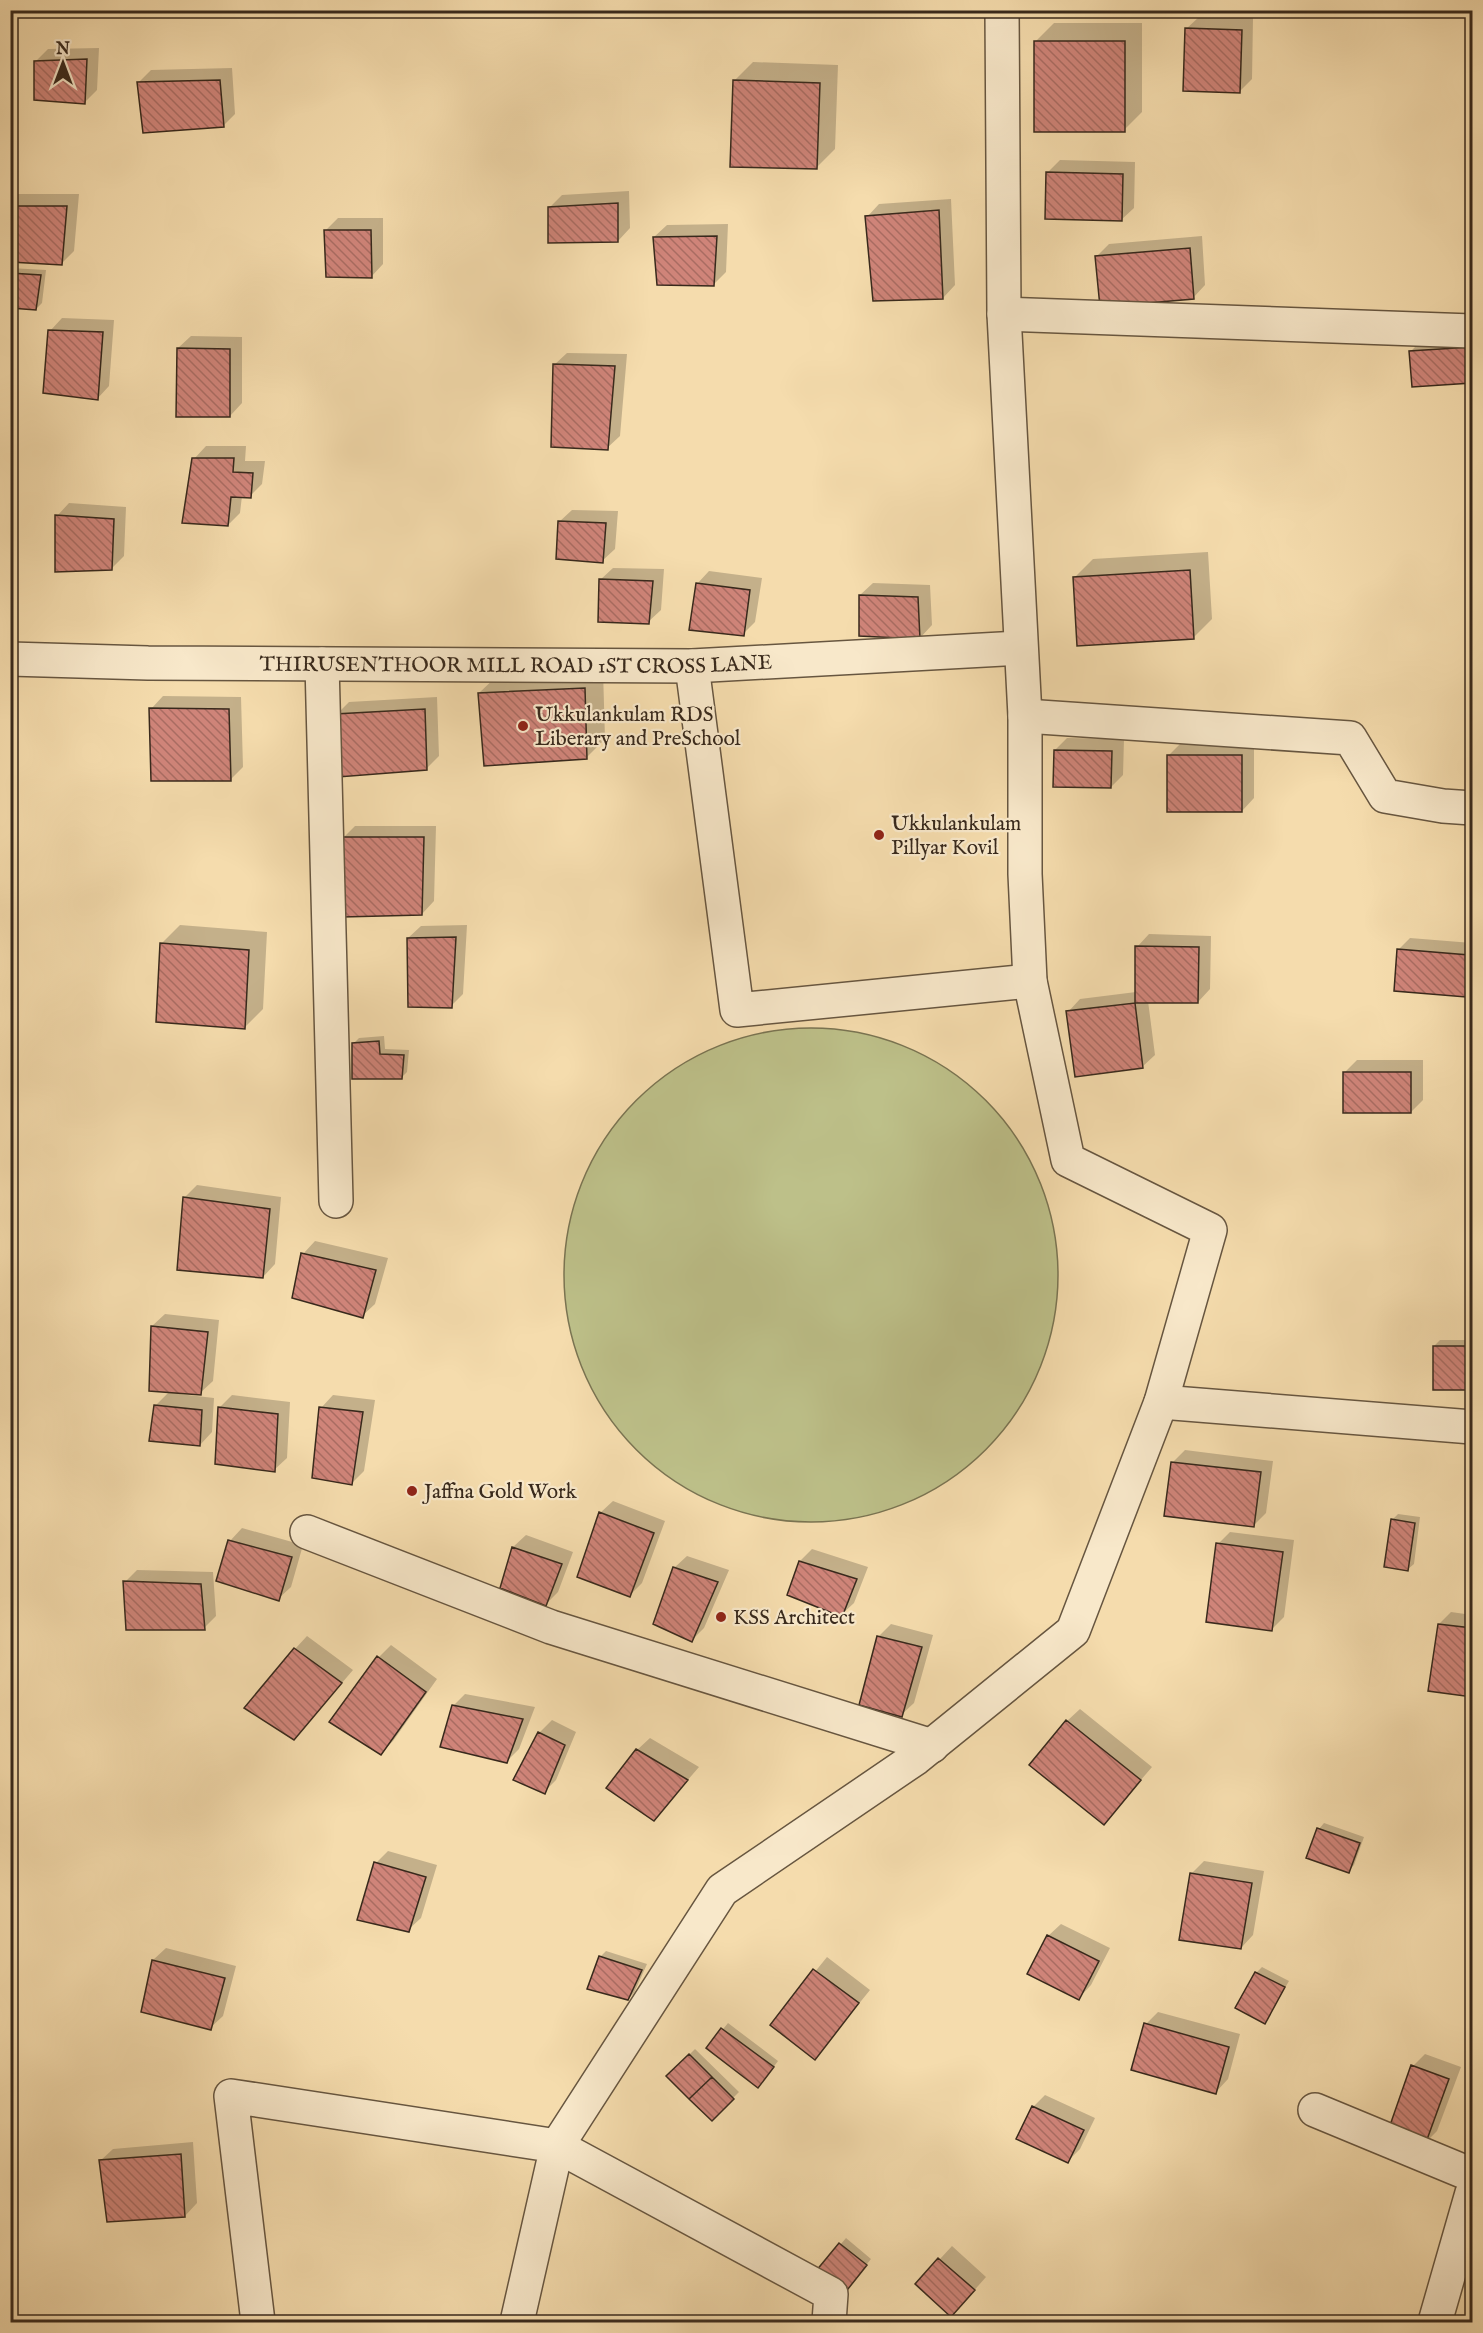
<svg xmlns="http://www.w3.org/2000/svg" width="1483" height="2333" font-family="'IM FELL English',serif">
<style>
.pitch{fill:#bdc089;stroke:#7a7452;stroke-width:1.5}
.shadow{fill:#0003}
.building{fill:url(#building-back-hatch);stroke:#38291c;stroke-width:1.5}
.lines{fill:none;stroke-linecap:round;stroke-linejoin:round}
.minor-casing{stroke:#675640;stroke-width:36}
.minor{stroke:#f8e8ca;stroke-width:33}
.poi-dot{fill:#8f2418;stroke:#f8e8ca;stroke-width:2}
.labels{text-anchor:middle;stroke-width:4.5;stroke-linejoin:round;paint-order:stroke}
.street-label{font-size:21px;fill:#38291c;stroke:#f8e8ca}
.poi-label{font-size:21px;fill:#38291c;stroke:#f8e8ca;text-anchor:start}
</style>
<defs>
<pattern id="building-back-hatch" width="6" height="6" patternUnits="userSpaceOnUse" patternTransform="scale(1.5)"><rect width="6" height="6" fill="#cf8479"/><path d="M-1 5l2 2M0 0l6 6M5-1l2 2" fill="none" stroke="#a96c62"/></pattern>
</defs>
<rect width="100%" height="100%" fill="#f5dcad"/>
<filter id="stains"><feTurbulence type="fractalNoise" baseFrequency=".00333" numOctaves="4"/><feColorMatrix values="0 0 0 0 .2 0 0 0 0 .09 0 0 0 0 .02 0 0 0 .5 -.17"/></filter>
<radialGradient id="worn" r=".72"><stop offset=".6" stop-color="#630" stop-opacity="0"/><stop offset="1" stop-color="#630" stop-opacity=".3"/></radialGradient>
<path class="pitch" d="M564 1275a247 247 0 1 1 494 0a247 247 0 1 1-494 0Z"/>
<path class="shadow" d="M1199,17L1253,18L1252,79L1239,92L1186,29Z
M1054,23H1142V112L1124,130L1035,42Z
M99,48L97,90L85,102L36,61L48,49Z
M753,62L838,65L835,149L817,167L735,80Z
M232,68L235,114L223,126L139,82L151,70Z
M1060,160L1135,162L1134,208L1121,220L1047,173Z
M629,191L630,228L618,241L549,208L562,195Z
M10,194H79L74,251L62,263L10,261Z
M951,199L955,285L943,298L867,217L879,204Z
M338,218H383V264L371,277L326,230Z
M728,224L726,272L714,284L654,237L667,225Z
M1202,236L1205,285L1193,298L1097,256L1109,244Z
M10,268L46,270L42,303L36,309L10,307Z
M62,318L114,320L109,386L97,399L50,331Z
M191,336L242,337V403L230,416L178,348Z
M1472,336V382L1413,386L1411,351L1423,339Z
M567,353L627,354L620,436L607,448L554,365Z
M206,446H246L245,461H265L262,484L250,496H242L240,513L228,525L194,459Z
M69,503L126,507L124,556L111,569L57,516Z
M572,510L618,511L615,549L602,561L559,522Z
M1208,552L1212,619L1193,638L1074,578L1093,559Z
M613,568L664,569L661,610L648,622L600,580Z
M709,571L762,578L755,622L743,634L697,584Z
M873,583L930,585L932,625L920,638L860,595Z
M603,670L605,739L587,757L479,693L498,675Z
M163,696L241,697L243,767L231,779L151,709Z
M437,697L439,756L427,768L337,714L349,702Z
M1067,738L1124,739L1123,775L1111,787L1055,750Z
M1181,743H1254V798L1242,811L1168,756Z
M355,826H436L434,901L422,914L343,838Z
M180,925L267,932L263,1009L244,1028L161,944Z
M467,925L463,994L451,1006L408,938L421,926Z
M1149,934L1211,936L1210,989L1198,1002L1148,1001L1155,1055L1142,1067L1068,1012L1080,999L1136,992L1137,947Z
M1410,938L1472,943V988L1465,995L1398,950Z
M384,1036L385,1049L409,1050L407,1072L401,1078L353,1044L359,1038Z
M1357,1060H1423V1100L1411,1112L1344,1073Z
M197,1185L281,1197L275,1264L263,1277L184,1198Z
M315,1241L388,1258L375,1304L362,1316L303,1254Z
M165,1314L219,1320L213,1381L200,1393L179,1392V1394L214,1398L212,1432L200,1445L155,1406L170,1391L152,1326Z
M1440,1340H1472V1385L1469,1389L1434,1346Z
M232,1395L290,1402L287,1458L274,1470L219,1408Z
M333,1395L375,1400L364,1471L351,1484L321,1408Z
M1185,1450L1273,1461L1266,1513L1253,1526L1173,1462Z
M613,1501L665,1521L642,1583L629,1596L600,1513Z
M1398,1514L1420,1517L1414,1564L1408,1569L1392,1520Z
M242,1528L303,1545L291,1587L278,1599L230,1541Z
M1230,1532L1294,1540L1284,1617L1272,1629L1218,1544Z
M526,1535L573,1552L558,1592L545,1605L502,1587L513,1547Z
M812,1549L868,1567L854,1603L841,1615L800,1561Z
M687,1556L729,1570L704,1628L692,1640L674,1568Z
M137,1570L213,1572L216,1616L204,1628L125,1582Z
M1451,1612L1472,1615V1696L1430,1690L1439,1624Z
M891,1624L933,1635L914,1703L901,1715L878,1637Z
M307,1636L353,1670L306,1725L295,1649Z
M391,1645L437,1679L393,1741L381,1753L332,1722L379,1657Z
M465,1694L535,1707L519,1749L507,1761L453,1706Z
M1080,1709L1152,1767L1104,1823L1067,1721Z
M552,1720L576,1732L556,1780L544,1792L539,1733Z
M650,1738L699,1767L654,1819L637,1750Z
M1324,1823L1364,1837L1354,1865L1348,1871L1319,1829Z
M388,1851L437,1865L421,1918L408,1930L376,1863Z
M1204,1861L1264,1871L1253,1935L1241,1948L1191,1874Z
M1061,1924L1110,1948L1091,1985L1079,1998L1048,1936Z
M166,1948L236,1966L223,2016L210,2028L153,1960Z
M606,1951L647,1964L634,1993L628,1999L600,1957Z
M827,1957L870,1990L815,2058L772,2025Z
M1262,1967L1289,1981L1265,2022L1256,1973Z
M1158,2012L1240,2034L1228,2079L1216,2092L1146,2024Z
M728,2023L778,2061L764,2080L708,2048Z
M695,2049L739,2092L712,2119L668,2076Z
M1425,2054L1461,2067L1437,2131L1425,2143L1413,2066Z
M1045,2095L1095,2118L1080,2149L1068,2161L1033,2107Z
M193,2142L197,2203L185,2216L100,2161L113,2149Z
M846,2238L871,2259L849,2286L818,2271Z
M952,2246L986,2277L963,2303L917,2284Z"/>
<path class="building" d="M1185,28L1242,30L1240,93L1183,91Z
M1034,41H1125V132H1034Z
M87,59L85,104L34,100V61Z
M220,80L224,127L143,133L137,82Z
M733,80L820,83L817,169L730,167Z
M1046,172L1123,174L1122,221L1045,219Z
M618,203V242L548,243V207Z
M10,206H67L62,265L10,262Z
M939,210L943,299L873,301L865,216Z
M324,230H371L372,278L326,277Z
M717,236L714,286L657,285L653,237Z
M1190,248L1194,299L1100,307L1095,256Z
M10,273L41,275L36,310L10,308Z
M48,330L103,332L98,400L43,393Z
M1472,347V383L1412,387L1409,351Z
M177,348L230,349V417H176Z
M553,364L615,366L608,450L551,447Z
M192,458H234L233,472L253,473L251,498L231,497L228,526L182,523Z
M55,515L114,519L112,570L55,572Z
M558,521L606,523L603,563L556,559Z
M1190,570L1194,639L1077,646L1073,577Z
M599,579L653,581L649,624L598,622Z
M696,583L750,590L744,636L689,630Z
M859,595L918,597L920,639L859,636Z
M585,688L587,759L484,766L478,693Z
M149,708L229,709L231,781H151Z
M425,709L427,770L338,777L335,714Z
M1054,750L1112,751L1111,788L1053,787Z
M1167,755H1242V812H1167Z
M342,837H424L422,915L342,917Z
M456,937L452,1008L408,1007L407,938Z
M160,943L249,950L245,1029L156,1022Z
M1135,946L1199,947L1198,1003H1135Z
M1397,949L1469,955L1466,997L1394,991Z
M1135,1003L1143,1068L1075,1077L1066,1011Z
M379,1041L380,1054L404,1055L402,1079H352V1043Z
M1343,1072H1411V1113H1343Z
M183,1197L270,1209L263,1278L177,1270Z
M301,1253L376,1270L363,1318L292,1298Z
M151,1326L208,1332L201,1395L149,1391Z
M1433,1346H1470V1390H1433Z
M154,1405L202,1410L200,1446L149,1441Z
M218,1407L278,1414L275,1472L215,1464Z
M319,1407L363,1412L352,1485L312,1478Z
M1171,1462L1261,1472L1254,1527L1164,1516Z
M599,1512L654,1533L630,1597L577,1577Z
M1391,1519L1415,1523L1408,1571L1384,1567Z
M228,1540L292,1557L279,1601L216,1581Z
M1216,1543L1283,1552L1272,1631L1206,1622Z
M512,1547L562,1564L546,1606L500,1588Z
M799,1561L857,1579L842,1617L787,1595Z
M673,1567L718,1582L692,1642L653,1624Z
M123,1581L201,1584L205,1630H126Z
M1438,1624L1472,1628V1697L1428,1691Z
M877,1636L922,1647L902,1717L859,1705Z
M294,1648L342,1683L294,1740L244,1708Z
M377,1656L426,1692L381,1755L329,1722Z
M452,1705L523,1719L507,1763L440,1747Z
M1066,1720L1141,1780L1104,1825L1029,1765Z
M538,1732L565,1745L545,1794L513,1780Z
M636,1749L688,1780L654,1821L606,1788Z
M1317,1828L1360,1843L1349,1873L1306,1858Z
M374,1862L426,1877L409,1932L357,1920Z
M1190,1873L1252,1883L1241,1949L1179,1940Z
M1047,1935L1099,1961L1079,2000L1027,1974Z
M599,1956L642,1970L628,2000L587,1989Z
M152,1960L225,1978L211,2030L141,2012Z
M813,1969L859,2003L815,2060L770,2025Z
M1255,1972L1285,1987L1265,2024L1235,2008Z
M1144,2023L1229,2047L1216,2094L1131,2070Z
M721,2028L774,2067L758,2088L706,2048Z
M689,2054L712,2077L689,2099L666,2076Z
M1411,2065L1449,2079L1425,2145L1388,2131Z
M712,2077L734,2099L712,2121L689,2099Z
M1032,2106L1084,2130L1068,2163L1016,2139Z
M181,2154L185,2217L107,2222L99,2160Z
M839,2243L867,2265L844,2294L816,2271Z
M938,2258L975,2290L951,2317L915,2284Z"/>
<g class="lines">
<g class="minor-casing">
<g id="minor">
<path d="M1004,314L1472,331"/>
<path id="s1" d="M10,659L148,663L692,666L1020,648"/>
<path d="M322,664L336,1201"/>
<path d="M692,666L737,1010L1030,981"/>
<path d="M1025,716L1350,738L1385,796L1443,806L1472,808"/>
<path d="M1161,1402L1472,1427"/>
<path d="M307,1532L551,1627L932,1746"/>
<path d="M1315,2110L1472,2175"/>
<path d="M258,2322L231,2096L557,2146L517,2322"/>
<path d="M829,2322L831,2294L557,2146L722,1890L916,1758L1073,1631L1161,1402L1210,1230L1068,1160L1030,981L1025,874V716L1004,314L1002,10"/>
<path d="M1435,2322L1472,2193"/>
</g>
</g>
<use href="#minor" class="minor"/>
</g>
<g class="poi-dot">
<circle cx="523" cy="726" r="6"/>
<circle cx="879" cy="835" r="6"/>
<circle cx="412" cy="1491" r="6"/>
<circle cx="721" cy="1617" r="6"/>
</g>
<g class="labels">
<g class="street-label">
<text dy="7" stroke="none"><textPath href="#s1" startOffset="506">THIRUSENTHOOR MILL ROAD 1ST CROSS LANE</textPath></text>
</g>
<g class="poi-label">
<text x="535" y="721">Ukkulankulam RDS<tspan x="535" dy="24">Liberary and PreSchool</tspan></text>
<text x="891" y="830">Ukkulankulam<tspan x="891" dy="24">Pillyar Kovil</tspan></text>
<text x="424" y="1498">Jaffna Gold Work</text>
<text x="733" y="1624">KSS Architect</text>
</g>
</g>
<rect width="1483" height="2333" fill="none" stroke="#f5dcad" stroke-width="36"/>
<rect x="12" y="12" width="1459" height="2309" fill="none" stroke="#38291c" stroke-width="3"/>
<rect x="18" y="18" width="1447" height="2297" fill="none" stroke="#38291c" stroke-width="1.5"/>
<g transform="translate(63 63)" stroke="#f8e8ca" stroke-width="4.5" paint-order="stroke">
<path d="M0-4.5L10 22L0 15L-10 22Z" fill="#38291c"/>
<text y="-9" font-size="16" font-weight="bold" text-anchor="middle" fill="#38291c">N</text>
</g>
<rect width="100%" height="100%" filter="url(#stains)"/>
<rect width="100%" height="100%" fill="url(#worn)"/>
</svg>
